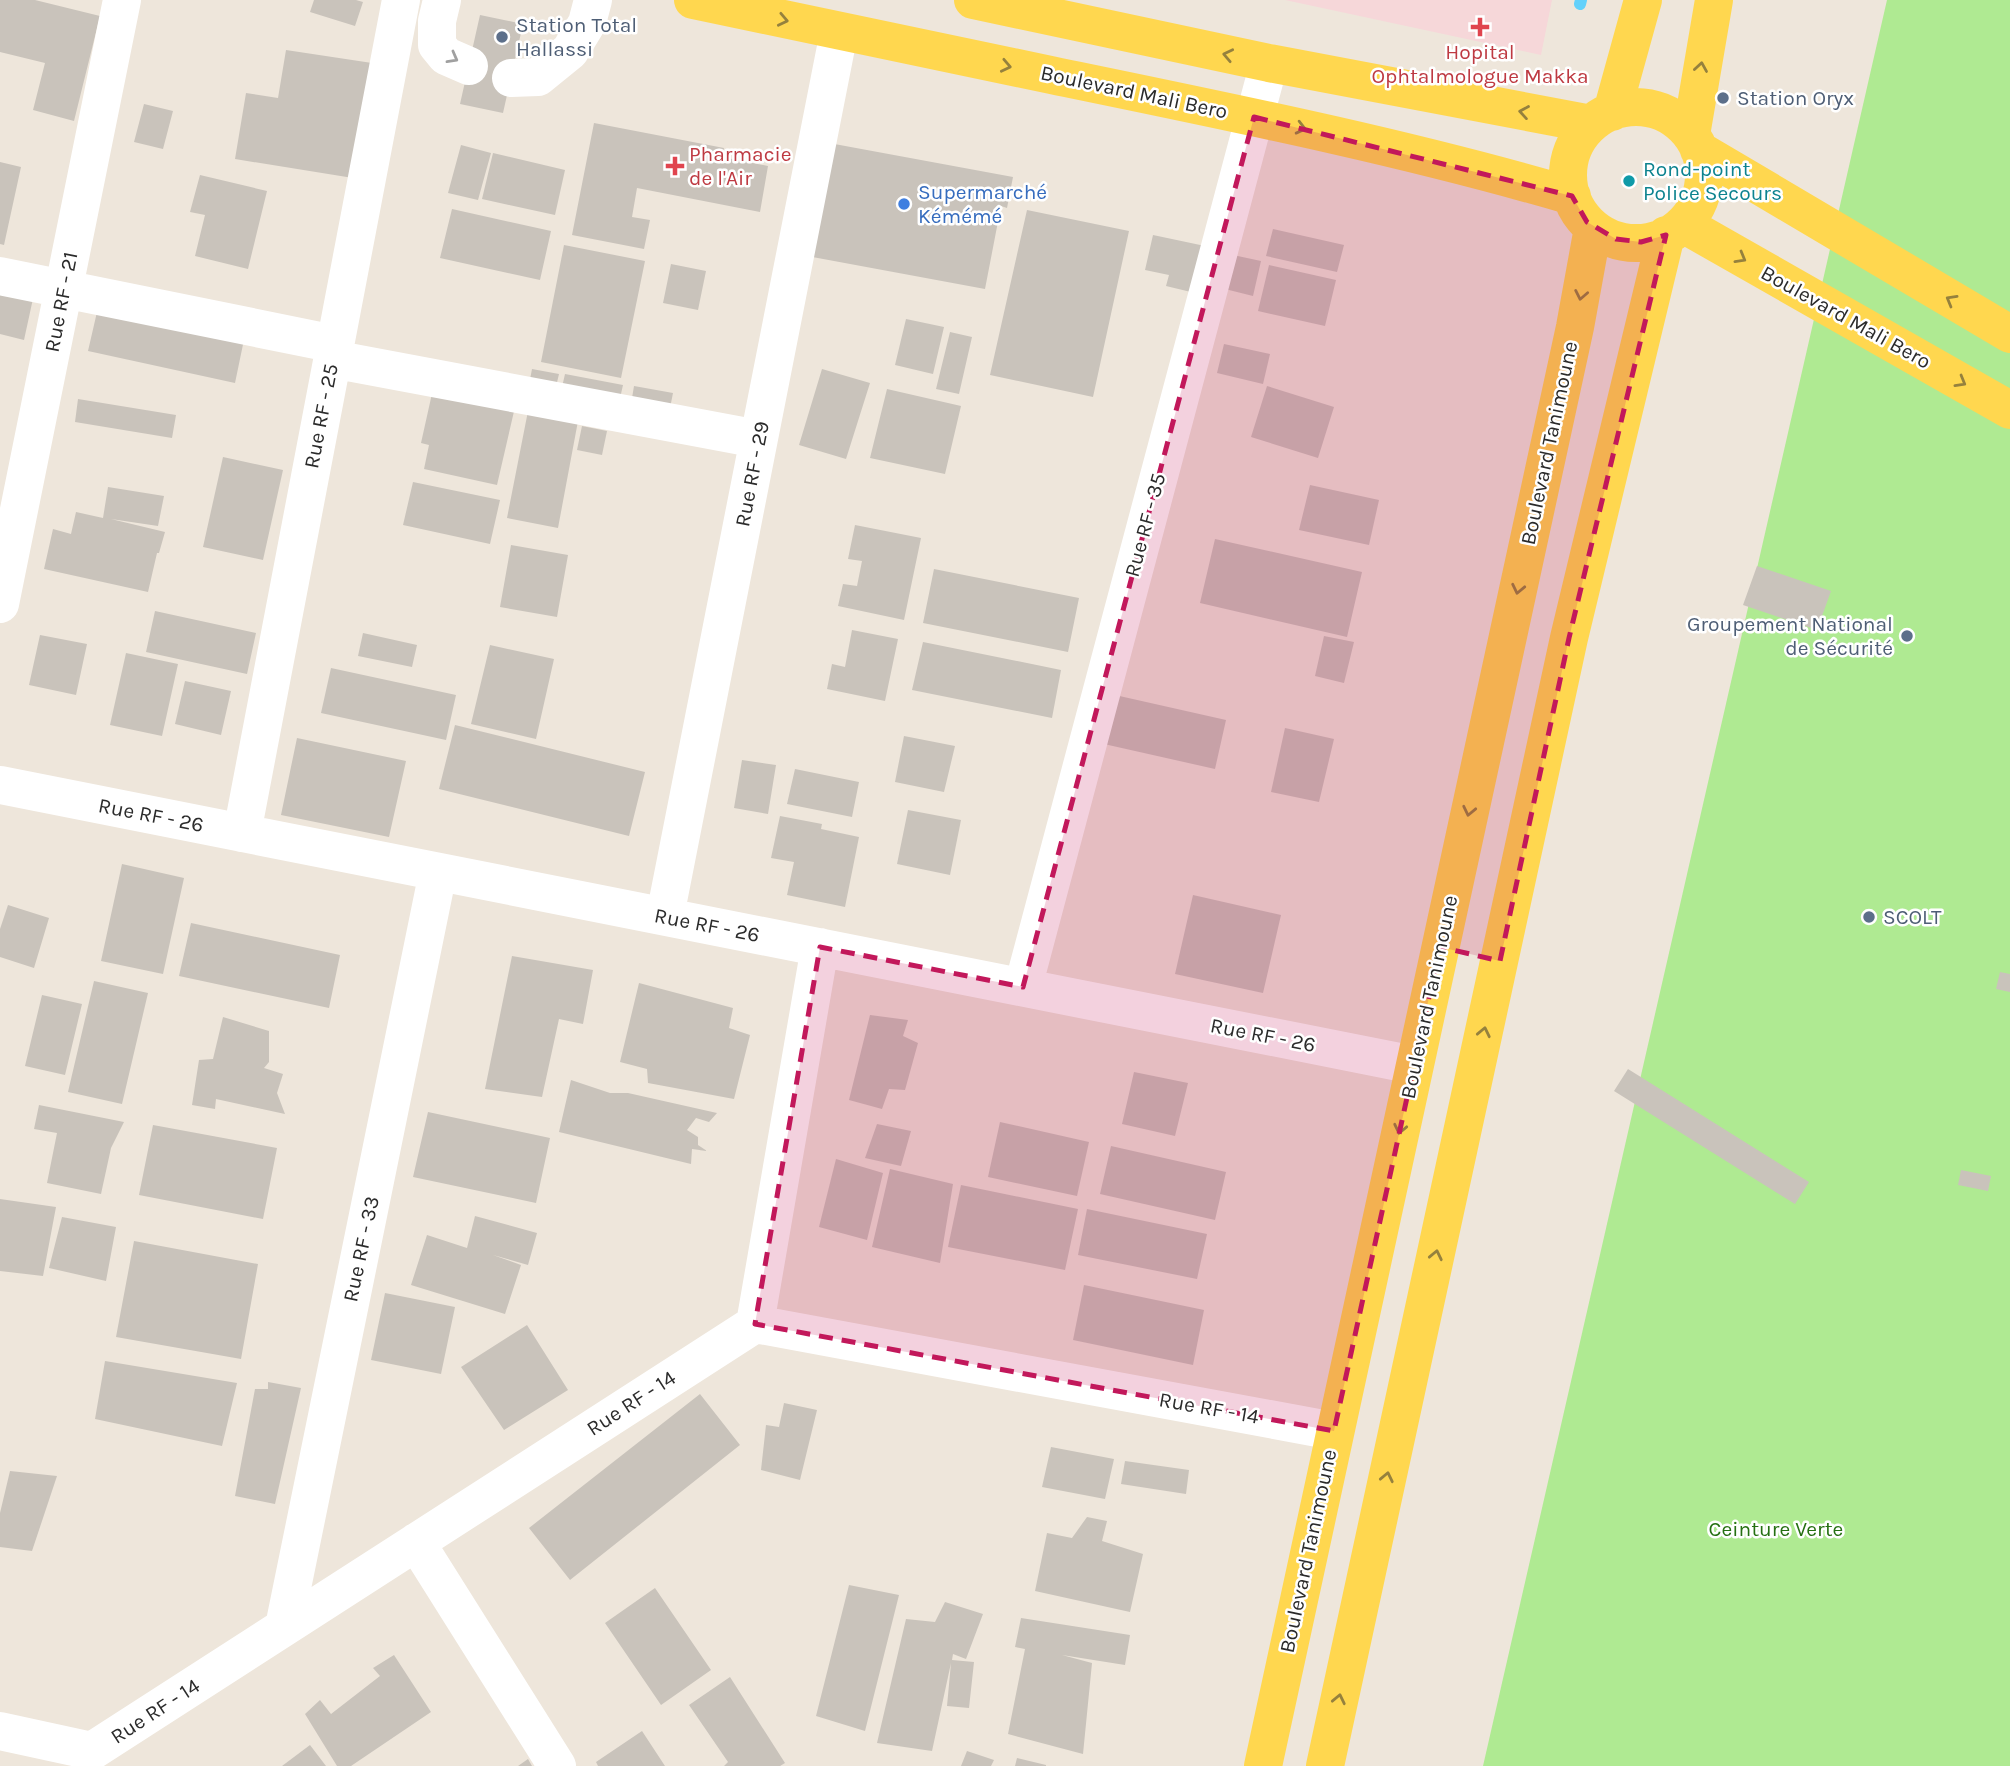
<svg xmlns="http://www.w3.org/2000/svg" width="2010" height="1766" font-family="Karla,sans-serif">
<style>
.medical{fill:#f6d7d9}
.green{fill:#afea92}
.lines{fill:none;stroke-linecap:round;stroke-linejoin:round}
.stream{stroke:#63d1fb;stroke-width:12}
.building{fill:#c9c3bb}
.minor{stroke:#fff;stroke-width:38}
.major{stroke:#ffd74f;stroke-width:38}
.oneway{stroke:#95813d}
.oneway2{stroke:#a0a0a0}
.marked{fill:#c2185b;fill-opacity:0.2;stroke:#c2185b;stroke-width:5;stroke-dasharray:14 9;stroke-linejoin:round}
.health-dot{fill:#e0444e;stroke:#fff;stroke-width:2.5}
.service-dot{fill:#5c6f8a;stroke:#fff;stroke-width:2.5}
.culture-dot{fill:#0f9aa8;stroke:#fff;stroke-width:2.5}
.shop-dot{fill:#3f7fe0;stroke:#fff;stroke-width:2.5}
.labels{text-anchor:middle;stroke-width:5;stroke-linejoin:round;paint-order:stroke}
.service-label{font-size:21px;fill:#4e5e75;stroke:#fff;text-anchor:start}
.health-label{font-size:21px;fill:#be3a42;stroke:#fff}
.street-label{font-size:21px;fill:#2b2b2b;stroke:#fff}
.culture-label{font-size:21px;fill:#0d838f;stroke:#fff;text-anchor:start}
.shop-label{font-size:21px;fill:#366cbe;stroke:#fff;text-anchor:start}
.park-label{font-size:21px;fill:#257012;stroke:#fff}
</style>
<rect width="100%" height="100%" fill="#eee6db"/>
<path class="medical" d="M1285,0H1552L1541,55Z"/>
<path class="green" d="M1887,0H2010V1766H1483Z"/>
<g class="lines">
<path class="stream" d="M1580,4L1581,0"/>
</g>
<path class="building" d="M0,0H35L100,16L74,121L33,110L45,63L0,52Z
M314,0H356L363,2L355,26L310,12Z
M480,15L523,24L503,113L460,104Z
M286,50L372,63L353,178L235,159L246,93L278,98Z
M144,104L173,111L163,149L134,142Z
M594,123L724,148L722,157L768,166L760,212L637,188L632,217L650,220L644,249L572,235Z
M829,143L1013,177L1007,208L1001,206L985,289L807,256Z
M461,145L491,153L478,200L448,193Z
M493,153L565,170L555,215L482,199Z
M0,162L21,167L4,245L0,244Z
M200,175L267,191L248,269L195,256L205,215L190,212Z
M452,209L551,231L540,280L440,258Z
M1027,210L1129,231L1093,397L990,375Z
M1273,229L1344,245L1337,272L1266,256Z
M1153,235L1205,246L1195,293L1166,286L1169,275L1145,270Z
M564,245L645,261L621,378L541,362Z
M1233,255L1261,261L1253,296L1225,289Z
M671,264L706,271L698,310L663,303Z
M1269,265L1336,280L1325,326L1258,311Z
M0,287L34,294L24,340L0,334Z
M100,299L246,330L235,383L88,351Z
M906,319L944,327L933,374L895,365Z
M950,332L972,337L959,394L936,389Z
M1224,344L1270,354L1263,384L1217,373Z
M532,369L559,374L554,395L528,390Z
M822,369L870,383L846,459L799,445Z
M565,374L623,385L618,407L560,396Z
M634,386L673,393L668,418L630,410Z
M1267,386L1334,407L1318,458L1251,437Z
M433,389L515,407L497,485L424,469L429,445L421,443Z
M887,389L961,406L945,474L870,458Z
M78,399L176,415L172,438L75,422Z
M528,411L578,421L558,528L507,518Z
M582,426L607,431L602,455L577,450Z
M223,457L283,470L263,560L203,547Z
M413,482L500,500L490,544L403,525Z
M1310,485L1379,500L1369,545L1299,530Z
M108,487L164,496L158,526L111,519L165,532L159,553H157L148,592L44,569L53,529L71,534L76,512L103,518Z
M855,525L921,538L904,620L838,606L843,584L857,586L862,561L848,559Z
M1215,539L1362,572L1347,637L1200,603Z
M511,545L568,555L557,617L500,607Z
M1757,566L1831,591L1817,630L1743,605Z
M934,569L1079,598L1068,652L923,623Z
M155,611L256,633L247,674L146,652Z
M852,630L898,639L885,701L827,689L832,664L845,667Z
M363,633L417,645L412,667L358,656Z
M40,635L87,644L76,695L29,685Z
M1324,636L1354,642L1344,683L1315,676Z
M923,642L1061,670L1052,718L912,690Z
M490,645L554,659L536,739L471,724Z
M126,653L178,664L162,736L110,725Z
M331,668L456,695L446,740L321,713Z
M185,681L231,691L221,735L175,724Z
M1115,695L1226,720L1215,769L1104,744Z
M455,725L645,772L629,836L439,789Z
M1285,728L1334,739L1319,802L1271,792Z
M904,736L955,746L944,792L895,782Z
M297,738L406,761L389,837L281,815Z
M742,760L776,765L768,814L734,808Z
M795,769L859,782L852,817L787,804Z
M908,810L961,820L950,875L897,864Z
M780,816L822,824L821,829L859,837L845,907L787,895L794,862L771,858Z
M122,864L184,878L163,974L101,961Z
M1193,895L1281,915L1263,993L1175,974Z
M8,905L49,918L34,968L0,957V929Z
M191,923L340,955L329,1008L179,976Z
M512,956L593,970L583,1024L559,1019L542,1097L485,1089Z
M2000,972L2010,974V992L1996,989Z
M94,981L148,993L122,1104L68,1092Z
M639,983L733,1008L729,1028L750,1035L734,1099L648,1083L647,1069L620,1062Z
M42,995L82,1004L65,1075L25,1066Z
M870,1015L908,1020L903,1036L918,1043L905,1090L889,1089L882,1109L849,1100Z
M223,1017L269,1031V1062L264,1068L283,1074L277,1093L285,1114L216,1099L215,1109L192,1105L199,1060L213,1059Z
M1628,1069L1809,1182L1795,1204L1614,1091Z
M1134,1072L1188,1083L1175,1136L1122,1124Z
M571,1080L610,1093H628L717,1113L709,1122L696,1118L687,1130L698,1137V1145L707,1151L692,1149L691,1164L559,1132Z
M39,1105L124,1122L111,1148L101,1194L47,1183L57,1133L34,1129Z
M428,1112L550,1138L536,1203L413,1177Z
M1000,1122L1089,1142L1077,1196L988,1177Z
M877,1124L911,1131L901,1166L865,1158Z
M153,1125L277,1148L263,1219L139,1195Z
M1111,1146L1226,1172L1215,1220L1100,1194Z
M836,1159L883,1173L867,1240L819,1227Z
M890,1169L953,1184L940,1263L872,1247Z
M1961,1170L1991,1176L1988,1191L1958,1185Z
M961,1185L1078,1209L1065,1270L948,1247Z
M0,1199L56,1207L43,1276L0,1271Z
M1087,1209L1207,1234L1197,1279L1078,1255Z
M475,1216L537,1233L528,1265L493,1255L521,1265L505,1314L411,1285L427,1235L467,1248Z
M62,1217L116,1227L106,1281L49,1268Z
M134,1241L258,1264L241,1359L116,1337Z
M1084,1285L1204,1310L1193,1365L1073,1340Z
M385,1293L455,1307L441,1374L371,1360Z
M527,1325L568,1390L504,1430L461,1367Z
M105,1361L237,1383L222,1446L95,1419Z
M268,1382L301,1388L275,1504L235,1496L255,1389H268Z
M700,1394L740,1445L570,1580L529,1528Z
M784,1403L817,1410L800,1480L761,1470L766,1425L779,1427Z
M1051,1447L1114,1459L1105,1499L1042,1487Z
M1125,1461L1189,1470L1186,1494L1121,1484Z
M10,1471L57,1476L32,1551L0,1547V1513Z
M1087,1517L1107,1521L1102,1541L1143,1554L1130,1612L1035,1591L1047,1533L1072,1538Z
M849,1585L899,1595L865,1731L816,1716Z
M655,1588L711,1670L661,1705L605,1623Z
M945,1602L983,1614L966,1659L953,1654L952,1660L974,1662L969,1708L947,1706L951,1663L932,1751L877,1743L906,1619L935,1622Z
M1021,1618L1130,1635L1125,1665L1062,1655L1092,1663L1083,1754L1008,1734L1025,1649L1015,1647Z
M394,1655L431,1712L351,1766H337L305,1714L320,1700L331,1714L380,1676L373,1668Z
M730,1677L785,1763L780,1766H724L728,1762L689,1705Z
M642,1731L665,1766H598L596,1762Z
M310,1745L326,1766H282Z
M967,1751L994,1760L991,1766H961Z
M1017,1758L1046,1765V1766H1015Z
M528,1759L532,1766H518Z"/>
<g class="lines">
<path class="minor" d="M442,0L437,21V45L446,56L469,66
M511,78L538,77L570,51L587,23L593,0
M0,276L335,344
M332,359L758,439
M0,604L122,0
M0,785L1414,1065
M242,833L401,0
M665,916L839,32
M1023,987L1269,63
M755,1324L820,947
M416,1542L557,1766
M284,1627L438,872
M0,1731L92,1751L755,1324L1334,1431"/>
<path class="major" d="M693,0C812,25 931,51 1051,75C1225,111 1401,146 1572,196
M973,0L1269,63L1591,124
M1568 175a68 68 0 1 1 136 0a68 68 0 1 1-136 0Z
M1612,112L1643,0
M1691,135L1714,0
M1699,150L2010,334
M1683,224L2010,410
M1263,1766L1575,327L1593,228
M1325,1766L1569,638L1666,235"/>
</g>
<defs><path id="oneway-chevron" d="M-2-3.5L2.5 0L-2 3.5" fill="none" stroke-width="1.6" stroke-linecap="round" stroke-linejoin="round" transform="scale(1.75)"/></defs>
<g class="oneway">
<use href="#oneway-chevron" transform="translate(783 20) rotate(12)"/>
<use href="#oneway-chevron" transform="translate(1228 55) rotate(-168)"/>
<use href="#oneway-chevron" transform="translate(1006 66) rotate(12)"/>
<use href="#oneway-chevron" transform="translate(1701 67) rotate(-81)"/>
<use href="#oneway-chevron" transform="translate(1524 112) rotate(-170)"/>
<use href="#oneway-chevron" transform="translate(1301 128) rotate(14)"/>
<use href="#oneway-chevron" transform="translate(1741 258) rotate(30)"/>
<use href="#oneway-chevron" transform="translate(1581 295) rotate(101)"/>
<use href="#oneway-chevron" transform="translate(1951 300) rotate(-150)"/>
<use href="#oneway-chevron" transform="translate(1961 382) rotate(30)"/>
<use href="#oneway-chevron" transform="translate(1518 589) rotate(102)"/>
<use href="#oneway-chevron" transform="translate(1469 811) rotate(102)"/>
<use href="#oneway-chevron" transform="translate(1484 1032) rotate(-78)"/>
<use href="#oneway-chevron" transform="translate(1400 1129) rotate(102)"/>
<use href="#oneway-chevron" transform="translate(1436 1255) rotate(-78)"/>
<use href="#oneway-chevron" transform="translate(1387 1477) rotate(-78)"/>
<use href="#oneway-chevron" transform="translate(1339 1699) rotate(-78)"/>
</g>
<use class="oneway2" href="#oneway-chevron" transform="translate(453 58) rotate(29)"/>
<path class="marked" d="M1254,117L1572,196L1587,222L1616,239L1641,242L1666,235L1569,638L1500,961L1440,947L1334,1431L755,1324L820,947L1023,987Z"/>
<g class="health-dot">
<path d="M1476.5 16.5h7v7h7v7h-7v7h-7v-7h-7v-7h7z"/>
<path d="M671.5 155.5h7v7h7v7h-7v7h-7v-7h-7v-7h7z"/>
</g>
<g class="service-dot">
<circle cx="502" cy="37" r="7"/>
<circle cx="1723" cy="98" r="7"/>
<circle cx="1907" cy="636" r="7"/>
<circle cx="1869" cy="917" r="7"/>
</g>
<circle class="culture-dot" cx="1629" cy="181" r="7"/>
<circle class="shop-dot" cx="904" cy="204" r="7"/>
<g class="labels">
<g class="service-label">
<text x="516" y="32">Station Total<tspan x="516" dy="24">Hallassi</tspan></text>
<text x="1737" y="105">Station Oryx</text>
<text x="1893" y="631" text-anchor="end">Groupement National<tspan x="1893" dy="24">de Sécurité</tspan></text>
<text x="1883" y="924">SCOLT</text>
</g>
<g class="health-label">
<text x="1480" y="59">Hopital<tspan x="1480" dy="24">Ophtalmologue Makka</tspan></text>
<text x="689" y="161" text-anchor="start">Pharmacie<tspan x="689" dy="24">de l'Air</tspan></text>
</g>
<g class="street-label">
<text transform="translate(1134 92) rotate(12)" y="7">Boulevard Mali Bero</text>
<text transform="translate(61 302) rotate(-79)" y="7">Rue RF - 21</text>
<text transform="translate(1846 317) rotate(29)" y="7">Boulevard Mali Bero</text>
<text transform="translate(321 416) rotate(-79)" y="7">Rue RF - 25</text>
<text transform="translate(1549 443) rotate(-78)" y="7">Boulevard Tanimoune</text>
<text transform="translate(752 474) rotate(-79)" y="7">Rue RF - 29</text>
<text transform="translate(1145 525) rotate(-75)" y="7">Rue RF - 35</text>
<text transform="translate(151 815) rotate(11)" y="7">Rue RF - 26</text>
<text transform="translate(707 925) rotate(11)" y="7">Rue RF - 26</text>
<text transform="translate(1429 997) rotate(-78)" y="7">Boulevard Tanimoune</text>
<text transform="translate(1263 1035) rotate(11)" y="7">Rue RF - 26</text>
<text transform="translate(361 1249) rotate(-78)" y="7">Rue RF - 33</text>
<text transform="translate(631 1403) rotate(-33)" y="7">Rue RF - 14</text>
<text transform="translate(1209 1408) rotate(10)" y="7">Rue RF - 14</text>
<text transform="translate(1308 1551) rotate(-78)" y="7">Boulevard Tanimoune</text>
<text transform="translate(155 1711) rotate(-33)" y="7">Rue RF - 14</text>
</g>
<g class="culture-label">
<text x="1643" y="176">Rond-point<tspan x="1643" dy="24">Police Secours</tspan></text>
</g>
<g class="shop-label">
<text x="918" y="199">Supermarché<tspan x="918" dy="24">Kémémé</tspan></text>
</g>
<g class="park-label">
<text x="1776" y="1536">Ceinture Verte</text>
</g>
</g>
</svg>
